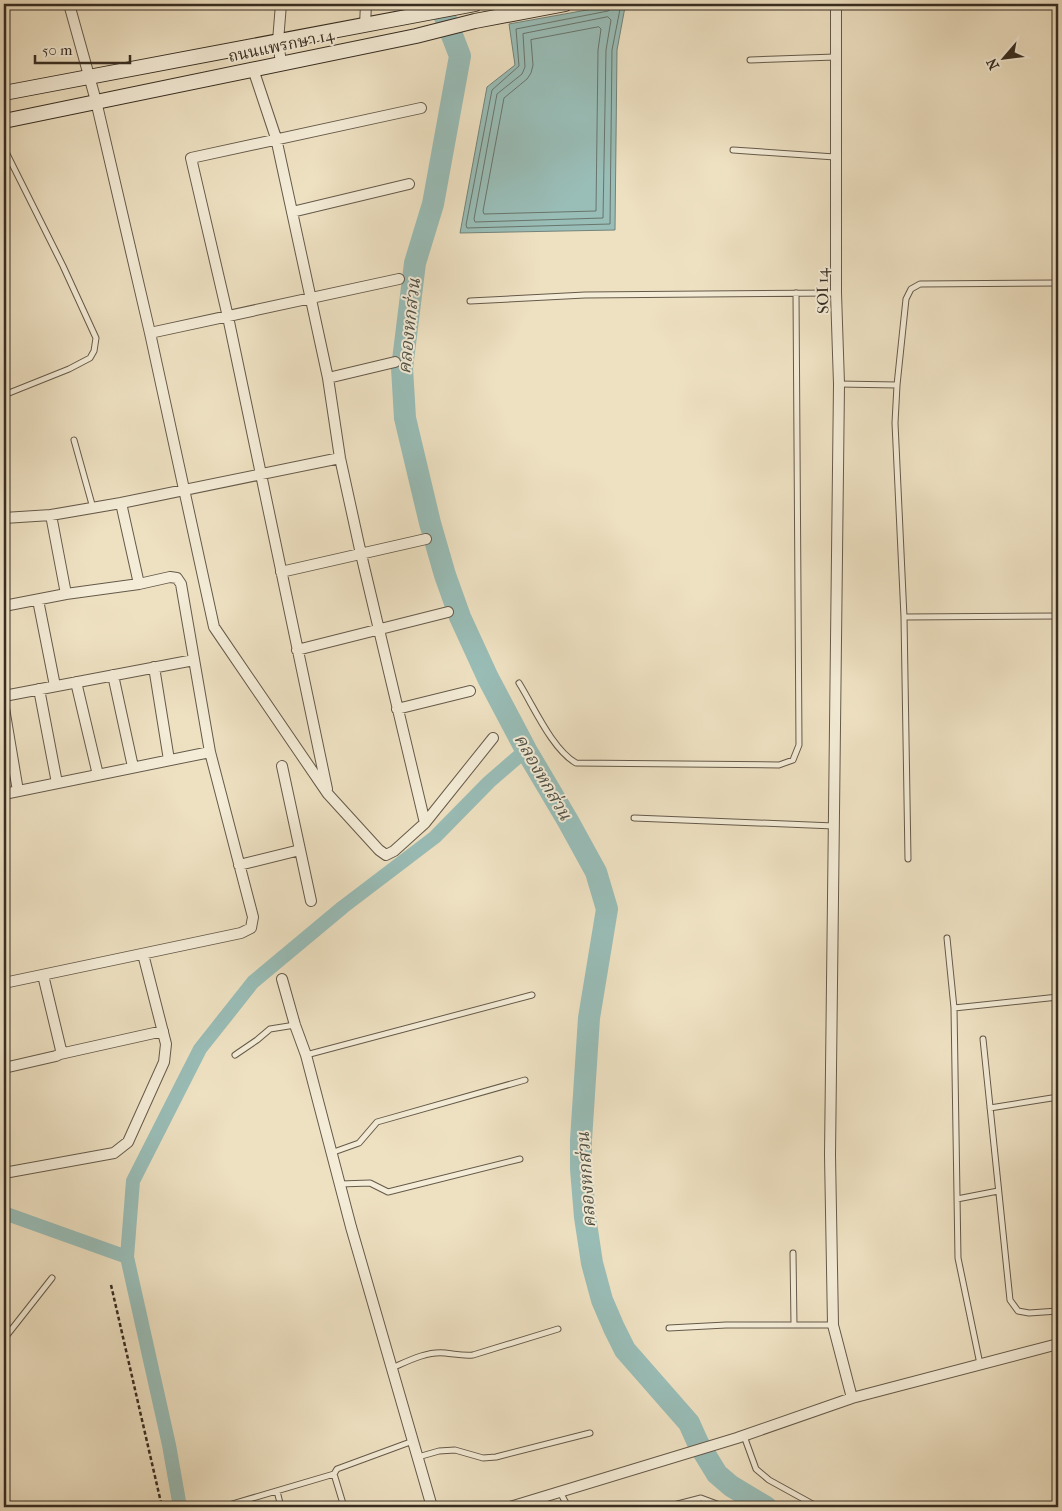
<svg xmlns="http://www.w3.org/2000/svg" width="1062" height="1511" font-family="'IM FELL French Canon','Noto Serif Thai',serif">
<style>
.water{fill:#99bdb7;stroke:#72837b}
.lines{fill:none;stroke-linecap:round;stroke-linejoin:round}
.shore{stroke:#68756c;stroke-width:1}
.canal{stroke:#99bdb7;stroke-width:14}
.river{stroke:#99bdb7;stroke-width:22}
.lane-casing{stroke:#655a4a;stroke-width:7}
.street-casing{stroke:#655a4a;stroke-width:12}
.secondary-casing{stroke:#372d22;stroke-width:16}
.path{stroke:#372d22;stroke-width:2.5;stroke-dasharray:4 2.5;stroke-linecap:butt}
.lane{stroke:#f4ecd7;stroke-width:5}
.street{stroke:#f4ecd7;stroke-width:10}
.secondary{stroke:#f4ecd7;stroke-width:14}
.labels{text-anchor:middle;stroke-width:4;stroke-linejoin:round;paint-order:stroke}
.street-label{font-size:16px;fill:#372d22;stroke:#f4ecd7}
.water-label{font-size:18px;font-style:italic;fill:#505147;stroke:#f4ecd7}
</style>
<rect width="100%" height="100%" fill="#eee1c2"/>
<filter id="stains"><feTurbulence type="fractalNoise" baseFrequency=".004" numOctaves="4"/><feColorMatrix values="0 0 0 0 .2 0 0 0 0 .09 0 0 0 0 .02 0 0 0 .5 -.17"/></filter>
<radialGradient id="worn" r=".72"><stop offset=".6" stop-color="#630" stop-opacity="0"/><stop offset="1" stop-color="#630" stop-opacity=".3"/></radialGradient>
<path class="water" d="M620,4H634L625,7L617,50L615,230L460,233L487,87L515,65L509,24Z"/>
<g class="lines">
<path class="shore" d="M613,4L612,8L608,11L516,29L519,66L492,90L466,225L467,228L610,224L612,50L621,4
M608,17L611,20L606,50L603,218L475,222L474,219L497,94L522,74L525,67L523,34Z
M599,27L601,29L598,50L596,211L484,214L483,211L504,98L527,79L531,73L533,65L531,40Z"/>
<path class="canal" d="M4,1213L127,1257
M180,1507L169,1445L127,1257L133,1181L200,1049L253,982L343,907L435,837L489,782L526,750"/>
<path class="river" d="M440,4L460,56L433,204L415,263L402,368L405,418L430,523L445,575L460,617L488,678L526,750L568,821L596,872L607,909L589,1018L581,1140V1169L585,1217L592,1263L602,1300L614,1328L625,1350L689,1423L698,1443L717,1474L731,1486L766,1507"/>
<g class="lane-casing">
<path id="lane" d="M750,60L835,57
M4,141L6,152L4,153
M733,150L835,157
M470,301L585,295L836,293
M839,384L897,385L895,423L904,617L908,859
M897,385L906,299L911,289L920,284L1058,283
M4,395L69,369L90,358L94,351L96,338L63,266L6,152
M74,440L93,508
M904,617L1058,616
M519,683C534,707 552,749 576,763L779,765L793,760L799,745L796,293
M634,818L834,826
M947,938L954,1008
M983,1039L1010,1300L1018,1311L1029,1313L1058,1311
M235,1055L257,1040L270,1029L295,1025
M306,1055L532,995
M990,1108L1058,1097
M331,1153L359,1143L377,1122L525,1080
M340,1184L370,1183L388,1192L520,1159
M957,1199L998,1191
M793,1253L794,1325
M669,1328L726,1325H833
M4,1339L52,1278
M980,1364L958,1258L954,1008L1058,997
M392,1368C408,1361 427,1351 445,1353C456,1354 462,1356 473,1355L558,1329
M744,1436L756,1469L769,1480L818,1507
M418,1457L439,1451L455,1450L483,1458L496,1457L590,1433
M277,1491L281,1507
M560,1492L568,1507
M222,1507L334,1474
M344,1507L334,1474L337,1469L413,1441
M666,1507L701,1498L725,1507"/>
</g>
<g class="street-casing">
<path id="street" d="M69,4L96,101L150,333L214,627L328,794L379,850L386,855L394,851L425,823L493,738
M281,4L278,41L281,63
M836,4V293L839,384L830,1155L833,1325L852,1398
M365,25L366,4
M253,69L276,138L328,378L340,458L361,554L425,823
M292,212L409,184
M150,333L399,279
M328,378L395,362
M121,503L139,584
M51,515L66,594
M4,518L51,515L121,503L340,458
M281,572L426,539
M38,600L55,686
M4,606L66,594L139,584L170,577L177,578L181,584L210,752L253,917L251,928L241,933L4,983
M297,650L448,612
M154,667L169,760
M113,675L133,767
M76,682L98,775
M39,689L57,783
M4,696L194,660
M4,708L18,791
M397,709L470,691
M282,766L311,901
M327,789L228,317L191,158L421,108
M4,794L210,752
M239,865L300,850
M282,979L295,1025L306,1055L351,1227L432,1507
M60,1054L163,1031
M4,1068L56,1056L60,1054L61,1050L43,975
M4,1173L114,1153L128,1142L164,1062L166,1044L143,954
M510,1507L737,1438L852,1398L1058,1344"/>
</g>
<g class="secondary-casing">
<path id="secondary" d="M4,93L475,4
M4,121L416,36L475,21L565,4"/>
</g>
<path class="path" d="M111,1285L162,1507"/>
<use href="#lane" class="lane"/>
<use href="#street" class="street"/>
<use href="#secondary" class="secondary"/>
</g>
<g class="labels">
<g class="street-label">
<text transform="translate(281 45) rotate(-12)" y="6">ถนนแพรกษา 14</text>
<text transform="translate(822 291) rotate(-91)" y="6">SOI 14</text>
</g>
<g class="water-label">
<text transform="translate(409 326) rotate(-84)" y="6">คลองหกส่วน</text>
<text transform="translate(543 777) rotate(60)" y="6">คลองหกส่วน</text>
<text transform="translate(586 1180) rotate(-94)" y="6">คลองหกส่วน</text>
</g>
</g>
<rect width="1062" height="1511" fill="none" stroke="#eee1c2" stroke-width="20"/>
<rect x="5" y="5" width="1052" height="1501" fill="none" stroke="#372d22" stroke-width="2.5"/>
<rect x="10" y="10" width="1042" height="1491" fill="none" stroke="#372d22"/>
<g transform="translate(1004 58) rotate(242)" stroke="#f4ecd7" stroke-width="4" paint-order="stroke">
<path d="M0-4L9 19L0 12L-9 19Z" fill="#372d22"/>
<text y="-8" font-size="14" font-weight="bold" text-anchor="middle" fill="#372d22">N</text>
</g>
<path d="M35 55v8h95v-8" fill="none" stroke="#372d22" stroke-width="2.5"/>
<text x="42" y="55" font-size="15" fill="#372d22" stroke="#f4ecd7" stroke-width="4" paint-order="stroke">50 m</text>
<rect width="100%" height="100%" filter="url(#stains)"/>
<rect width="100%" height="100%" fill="url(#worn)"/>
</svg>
